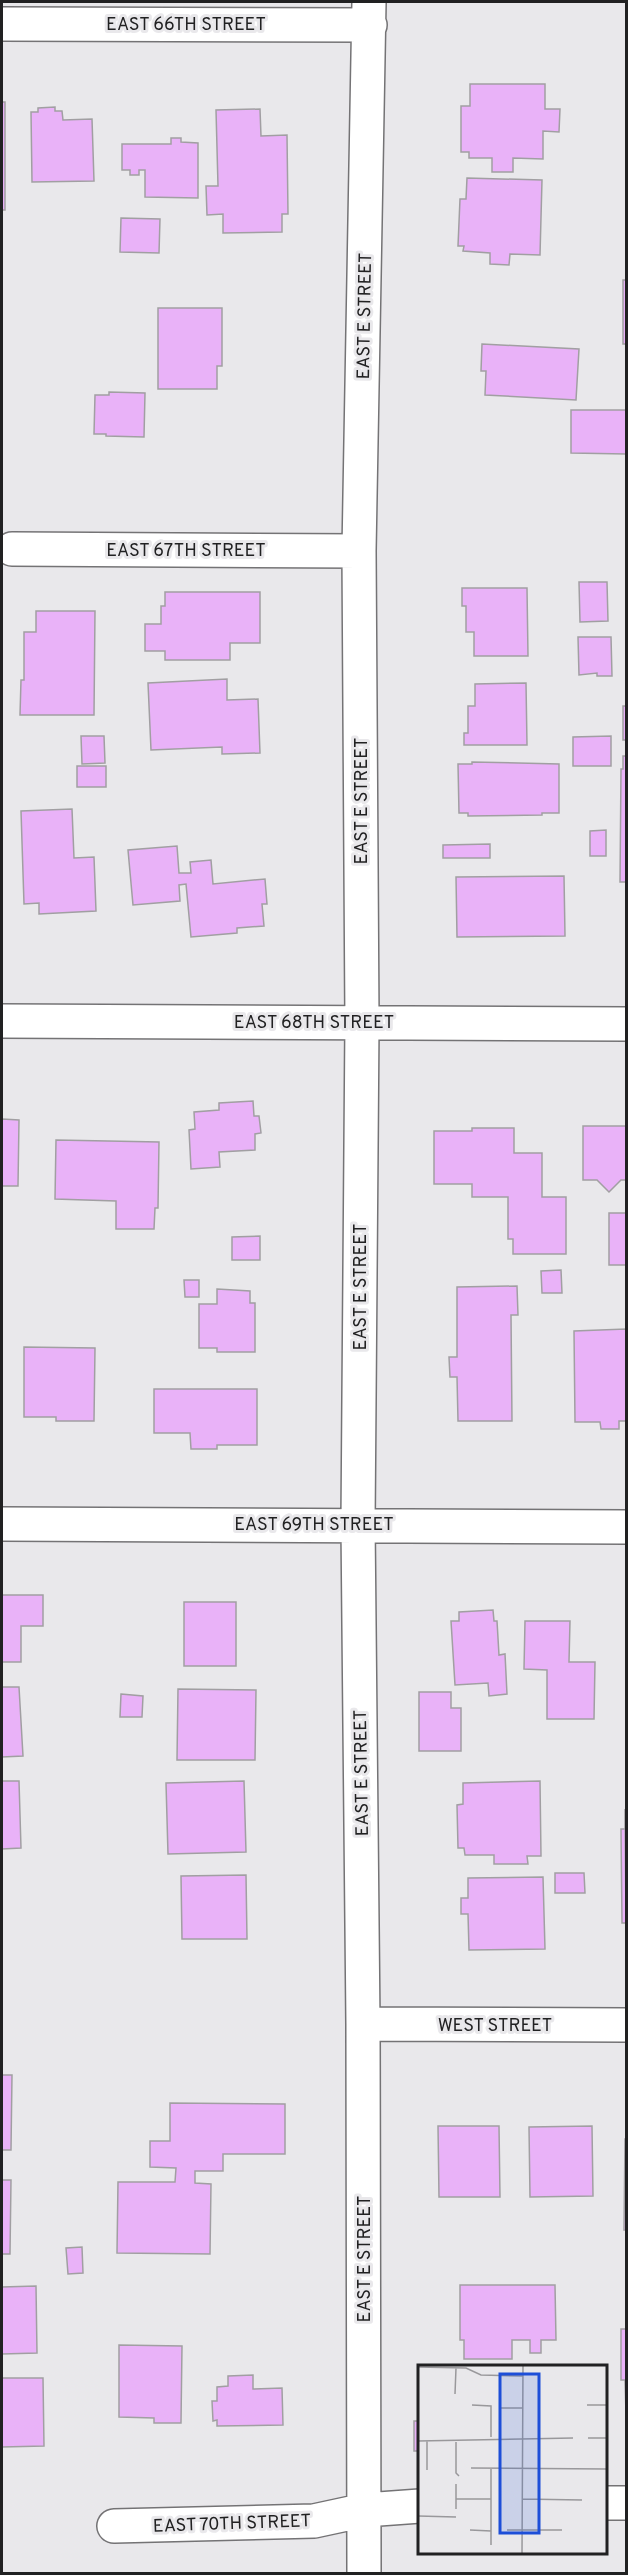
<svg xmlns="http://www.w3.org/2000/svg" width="628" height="2575" font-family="Overpass,sans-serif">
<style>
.building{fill:#e9b2f8;stroke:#a19fa2;stroke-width:1.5}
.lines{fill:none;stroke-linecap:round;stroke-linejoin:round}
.minor-casing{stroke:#747375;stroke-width:36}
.minor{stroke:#fff;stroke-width:33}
.labels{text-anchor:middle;stroke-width:6;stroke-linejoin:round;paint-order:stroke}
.street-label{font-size:18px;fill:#212122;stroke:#e9e8eb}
.inset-road{fill:none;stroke:#99989b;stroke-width:1.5}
.view{fill:#1d4ed8;fill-opacity:0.15;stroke:#1d4ed8;stroke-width:3}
.inset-edge{fill:none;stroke:#212122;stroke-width:3}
</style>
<rect width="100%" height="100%" fill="#e9e8eb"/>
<path class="building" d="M470,84H545V109H560L559,132L543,131V159L513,158V172H492V158H469V152H461V106H470Z
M2,102H5V210H2Z
M55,107V111H62L63,120L92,119L94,181L32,182L31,112H38V108Z
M260,109L261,136L287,135L288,214H282V232L223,233V214L207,215L206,186H218L216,110Z
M171,138H181V142L198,143V198L145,197V170H139V175H130V170H122V144H171Z
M467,178L542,180L540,255L510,254L509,265L490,264V253L463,251L464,246H458L460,199H466Z
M121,218L160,219L159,253L120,252Z
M623,280H626V344H623Z
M158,308H222V366H217V389H158Z
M482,344L579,349L576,400L485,395L486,371H481Z
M109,392L145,393L144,437L106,436V434H94L95,395H109Z
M571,410H626V454L571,453Z
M579,582H607L608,621L580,622Z
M462,588H527L528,656H474V632H466V606H462Z
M165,592H260V643H230V660H165V651H145V624H161V606H165Z
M36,611H95L94,715H20L21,680H24V632H36Z
M578,637H611L612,676H597V673L579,675Z
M227,679V700L258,699L260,753L222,754V747L151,750L148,683Z
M526,683L527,745H464V733H468V706H475V684Z
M623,706H626V740H623Z
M81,736H104L105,763L82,764Z
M611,736V766H573V737Z
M623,756H626V882H620L621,769H623Z
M472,762L559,764V813H542V815L468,816V813H459L458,764H472Z
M77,766H106V787H77Z
M72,809L74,858L94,857L96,911L39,914V903L24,904L21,811Z
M606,830V856H590V831Z
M490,844V858H443V845Z
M177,846L179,873H191L190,862L211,860L213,884L265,879L267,904H262L264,926L237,928V933L191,937L186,884L179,885L180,901L133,905L128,850Z
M564,876L565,936L457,937L456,877Z
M253,1101L254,1116H259L261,1133L255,1134V1150L219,1152L220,1167L191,1169L189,1130L195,1129L194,1112L219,1110V1103Z
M2,1119L19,1120L18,1186H2Z
M583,1126H626V1180H621L609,1192L597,1180H583Z
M472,1128H514V1153H542V1197H566V1254H513V1239H508V1197H472V1184H434V1131H472Z
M56,1140L159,1142L158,1208H155L154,1229H116V1201L55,1199Z
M609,1213H626V1265H609Z
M260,1236V1260H232V1237Z
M561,1270L562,1293H542L541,1271Z
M184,1280H199V1297H185Z
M517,1286L518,1315H511L512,1421H458L457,1377H450L449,1357H457V1287Z
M217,1289L250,1291V1303H255V1352H217V1348H199V1304H217Z
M626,1329V1421H619V1429H601L600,1422H575L574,1331Z
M24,1347L95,1348L94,1421H56V1417H24Z
M154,1389H257V1445H217V1449H191L190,1433H154Z
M2,1595H43V1626H21V1662H2Z
M184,1602H236V1666H184Z
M493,1610L494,1621H497L499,1655L505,1654L507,1694L489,1696L488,1683L455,1685L451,1621H459V1612Z
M525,1621H570L569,1662H595L594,1719H547V1670L524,1669Z
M2,1687H19L23,1756L2,1757Z
M178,1689L256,1690L255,1760H177Z
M419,1692H451V1708H461V1751H419Z
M121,1694L143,1696L142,1717H120Z
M2,1781H19L21,1848L2,1849Z
M244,1781L246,1852L168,1854L166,1783Z
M540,1781L541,1856H527L528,1864H494V1855H465L464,1848H458L457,1805L463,1804V1783Z
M625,1809L626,1923H622L621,1829H625Z
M555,1873H584L585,1893H555Z
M246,1875L247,1939H182L181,1876Z
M543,1877L545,1949L469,1950L468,1914H461V1898H468V1878Z
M2,2075H12L11,2150H2Z
M170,2103L285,2104V2154H223V2171H195V2183L211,2184L210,2254L117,2253L118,2182H175L176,2168L150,2167V2141H170Z
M438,2126H499L500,2197H439Z
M592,2126L593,2196L530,2197L529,2127Z
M625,2139H626V2230H624Z
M2,2180H11L10,2254H2Z
M82,2247L83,2273L68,2274L66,2248Z
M460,2285H555L556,2340H541V2353H530V2340H512V2359H464V2340H460Z
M36,2286L37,2353L2,2354V2287Z
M621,2329H626V2414L625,2380H621Z
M119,2345L182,2346L181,2423H154V2418L119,2417Z
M253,2375V2389L282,2388L283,2425L217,2426V2420L213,2421L212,2401H217V2387L228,2386V2376Z
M2,2378H43L44,2446L2,2447Z
M414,2421H420V2451H414Z"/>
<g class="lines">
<g class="minor-casing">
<path id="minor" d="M2,24L370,25
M12,549L359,551
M2,1021L626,1024
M2,1524L626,1527
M363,2024L626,2025
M606,2503H626
M114,2526L314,2521L365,2510L420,2506
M364,2574L363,2024L358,1524L362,1022L359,551L369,2"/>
</g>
<use href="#minor" class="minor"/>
</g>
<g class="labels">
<g class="street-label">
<text x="186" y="30">EAST 66TH STREET</text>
<text transform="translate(364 316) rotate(-89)" y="6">EAST E STREET</text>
<text x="186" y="556">EAST 67TH STREET</text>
<text transform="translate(361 801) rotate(-90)" y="6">EAST E STREET</text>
<text x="314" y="1028">EAST 68TH STREET</text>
<text transform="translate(360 1287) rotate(-90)" y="6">EAST E STREET</text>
<text x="314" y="1530">EAST 69TH STREET</text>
<text transform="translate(361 1773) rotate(-91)" y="6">EAST E STREET</text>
<text x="495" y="2031">WEST STREET</text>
<text transform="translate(364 2259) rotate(-90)" y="6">EAST E STREET</text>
<text transform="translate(232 2523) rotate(-2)" y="6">EAST 70TH STREET</text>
</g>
</g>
<g transform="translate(418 2365)">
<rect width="189" height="189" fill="#e9e8eb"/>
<path class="inset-road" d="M0,2L48,3L63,10L105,11M37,29L38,3M54,40L73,41V72M169,40H189M83,43H104M170,73H189M0,76L155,73M9,76V105M38,77V108L41,111M53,103L189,104M38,119V144M38,134H73M104,134L164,135M0,151L38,152M52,165L73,166M89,165H144M73,180V103M104,189L105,0"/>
<path class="view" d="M82,9H121V168H82Z"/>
<rect width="189" height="189" class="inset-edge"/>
</g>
<rect width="628" height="2575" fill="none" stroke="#212122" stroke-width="6"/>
</svg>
